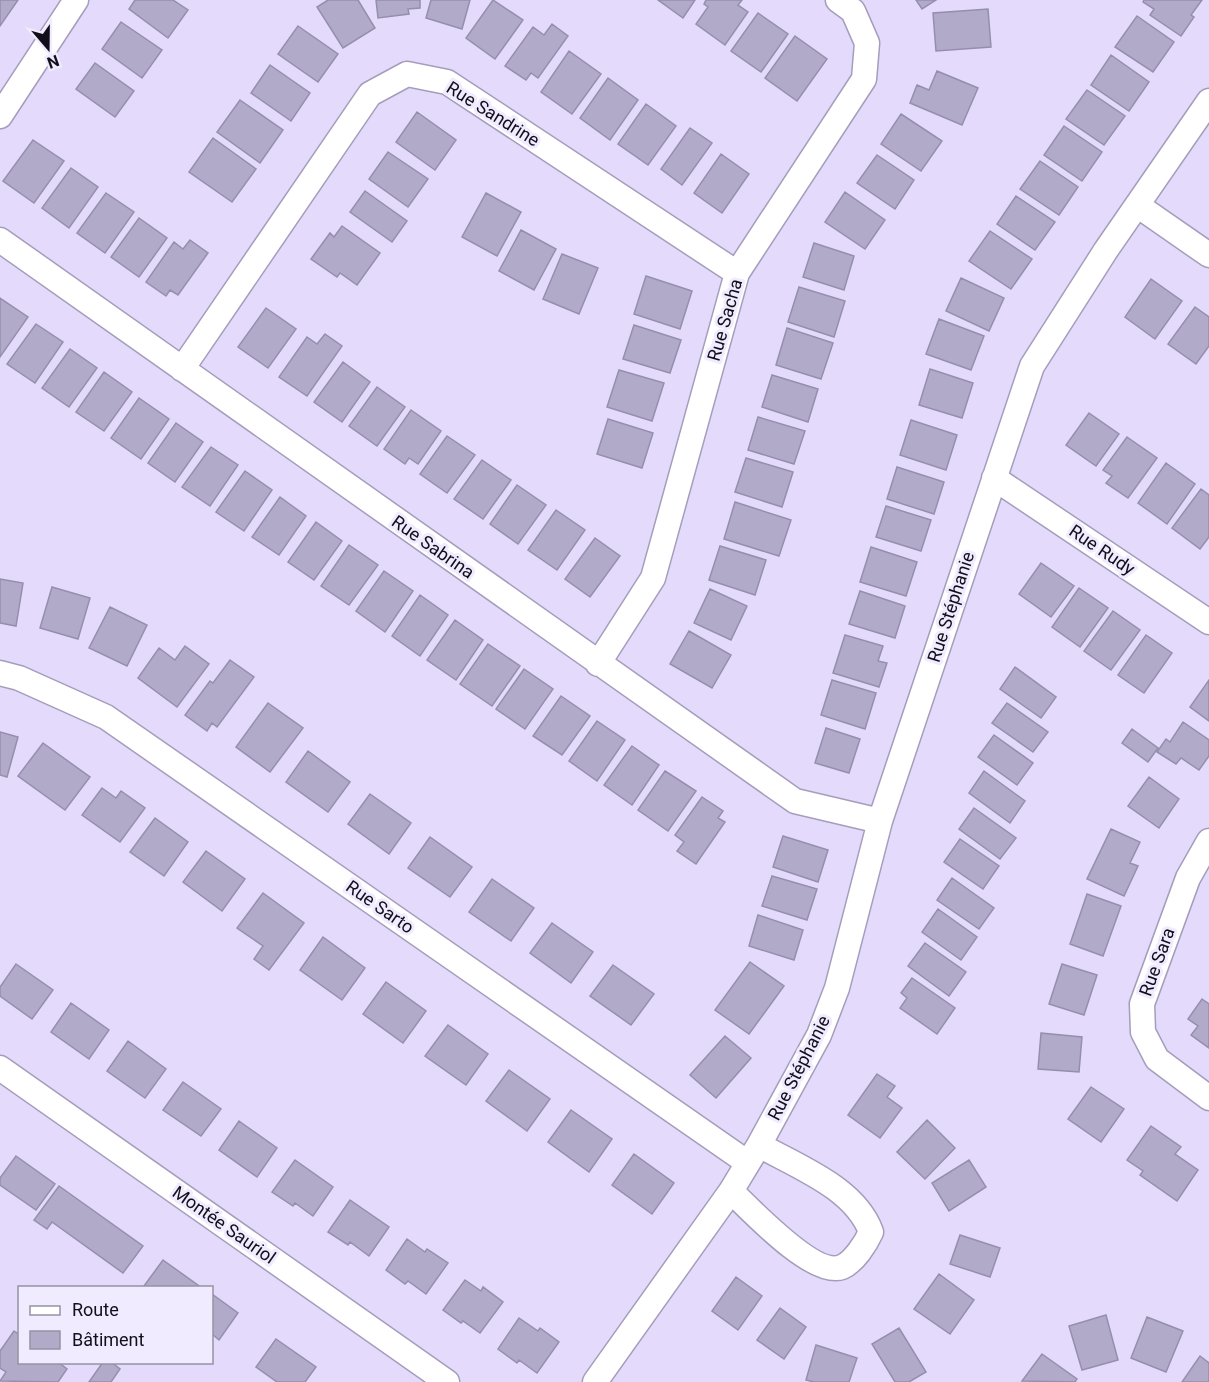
<svg xmlns="http://www.w3.org/2000/svg" width="1209" height="1382" font-family="Roboto,sans-serif">
<style>
.building{fill:#b1aac9;stroke:#958fad;stroke-width:1.5}
.lines{fill:none;stroke-linecap:round;stroke-linejoin:round}
.minor-casing{stroke:#a59dbb;stroke-width:27}
.minor{stroke:#fff;stroke-width:24}
.labels{text-anchor:middle;stroke-width:6;stroke-linejoin:round;paint-order:stroke}
.street-label{font-size:18px;fill:#120f1a;stroke:#f0ebff}
</style>
<rect width="100%" height="100%" fill="#e4dbfc"/>
<path class="building" d="M0,0H18L0,26Z
M135,0H173L188,10L168,38L129,9Z
M328,0H358L375,28L343,48L317,7Z
M376,0H420V8L408,9L409,14L378,18Z
M431,0H470L462,29L426,18Z
M493,0L523,20L495,59L466,38Z
M658,0H695L683,18Z
M706,0H742L738,5L748,12L725,45L696,24L708,7L704,4Z
M916,0H936L922,9Z
M1144,0H1202L1191,15L1194,17L1181,36L1150,15L1154,9L1143,2Z
M988,9L991,47L936,51L933,13Z
M758,13L788,34L761,72L731,51Z
M1137,16L1174,42L1153,72L1115,47Z
M121,22L162,50L142,78L102,49Z
M552,24L568,36L538,78L531,73L526,80L505,66L533,27L544,35Z
M298,26L338,54L318,82L278,54Z
M795,36L827,59L797,101L765,78Z
M569,51L601,74L572,114L541,92Z
M1111,55L1149,82L1129,111L1091,85Z
M95,63L134,91L115,117L76,89Z
M270,65L310,93L291,121L251,93Z
M937,71L978,88L962,125L910,103L917,85L929,90Z
M608,78L638,100L610,140L580,118Z
M1087,90L1125,116L1104,145L1066,119Z
M240,100L283,130L260,163L217,132Z
M646,104L676,126L648,165L618,144Z
M417,112L456,140L435,170L396,142Z
M901,114L942,141L921,171L881,144Z
M1064,126L1102,152L1082,181L1044,155Z
M690,128L712,143L682,185L661,169Z
M213,138L256,169L232,202L189,172Z
M33,140L64,161L34,203L3,181Z
M388,152L428,179L408,207L369,179Z
M721,154L749,174L722,213L694,193Z
M877,155L914,180L895,209L857,183Z
M1040,161L1078,187L1059,215L1020,189Z
M71,168L98,187L69,228L42,208Z
M365,191L407,221L392,242L350,212Z
M845,192L885,220L865,249L825,222Z
M106,193L134,212L105,253L77,233Z
M486,193L521,212L497,256L462,237Z
M1016,196L1055,222L1035,250L997,224Z
M139,218L167,238L139,277L111,257Z
M342,226L380,253L357,285L340,273L337,277L311,259L330,233L334,237Z
M521,230L556,249L534,290L499,271Z
M990,231L1032,259L1011,289L969,261Z
M190,240L208,253L178,295L170,290L166,296L146,282L174,242L183,249Z
M814,243L854,256L844,290L803,277Z
M562,254L598,268L579,314L543,299Z
M646,276L692,291L680,329L634,314Z
M961,278L1004,298L989,331L946,311Z
M1151,279L1182,301L1155,339L1125,317Z
M799,287L845,301L834,337L788,322Z
M0,298L28,317L0,357Z
M1195,307L1209,317V346L1196,364L1168,344Z
M266,308L296,329L268,368L238,347Z
M939,319L984,336L971,370L926,354Z
M36,324L63,342L35,383L7,364Z
M634,325L681,340L670,373L623,359Z
M787,328L833,343L821,379L776,365Z
M325,334L342,346L307,396L279,377L307,337L317,344Z
M70,349L97,368L69,407L42,388Z
M343,362L370,382L342,422L314,402Z
M930,369L973,383L962,418L919,405Z
M619,370L664,383L652,421L607,407Z
M104,372L132,392L104,431L76,412Z
M772,375L818,389L808,422L762,407Z
M377,387L405,407L377,446L349,426Z
M139,398L169,419L141,459L111,438Z
M411,410L441,431L418,464L409,458L405,464L384,449Z
M1089,413L1119,434L1096,466L1066,445Z
M758,417L805,431L794,464L748,450Z
M608,419L653,433L642,468L597,454Z
M911,420L957,435L946,470L900,455Z
M176,423L203,442L175,482L148,463Z
M447,436L475,455L447,493L420,474Z
M1127,437L1157,458L1128,498L1106,483L1112,476L1103,470Z
M211,447L238,465L210,506L182,487Z
M746,458L793,472L782,507L735,492Z
M482,460L511,480L483,519L454,499Z
M1166,463L1195,484L1167,524L1138,503Z
M897,467L944,482L934,514L887,499Z
M245,471L272,490L244,531L216,512Z
M517,485L546,505L518,544L490,524Z
M1201,489L1209,495V537L1200,549L1172,528Z
M280,497L306,516L279,555L252,537Z
M735,502L791,520L779,556L724,539Z
M886,506L931,520L921,551L876,537Z
M556,510L585,530L557,570L528,550Z
M316,522L342,541L314,580L288,562Z
M595,538L620,556L590,597L565,579Z
M349,545L378,565L349,605L321,586Z
M720,546L766,560L755,595L709,580Z
M871,547L917,562L906,596L860,582Z
M1041,563L1074,586L1051,617L1019,594Z
M384,571L413,591L385,632L356,611Z
M0,579L23,583L16,626L0,623Z
M52,587L90,598L78,639L40,628Z
M1079,588L1108,608L1080,647L1052,627Z
M710,589L747,606L731,640L694,623Z
M860,591L905,606L895,638L849,624Z
M420,595L448,615L420,656L392,636Z
M110,607L147,625L127,666L89,648Z
M1113,611L1140,630L1111,670L1084,651Z
M455,620L483,640L456,680L427,660Z
M689,631L731,655L712,688L670,664Z
M845,635L883,646L878,661L887,663L879,687L833,673Z
M1146,635L1172,653L1144,693L1118,675Z
M488,644L520,666L492,706L460,684Z
M185,646L209,664L177,707L138,678L159,648L175,660Z
M230,660L254,677L217,727L212,723L207,731L185,715L210,681L213,683Z
M1015,667L1056,697L1041,718L1000,689Z
M524,669L553,689L525,729L496,709Z
M832,680L876,693L865,729L821,715Z
M1209,680V721L1190,707Z
M561,696L590,716L562,755L533,736Z
M268,703L303,728L270,772L236,747Z
M1007,703L1048,732L1033,752L992,723Z
M597,721L625,740L597,781L569,761Z
M1183,722L1209,740V756L1199,770L1181,758L1176,764L1157,752L1166,739L1170,742Z
M826,728L860,739L849,773L815,763Z
M1132,729L1158,748L1148,762L1122,743Z
M0,732L18,737L7,777L0,775Z
M994,735L1033,763L1017,785L978,757Z
M43,743L90,777L65,810L18,776Z
M632,746L659,765L632,805L604,785Z
M308,751L350,782L328,812L286,782Z
M665,771L696,791L668,831L638,810Z
M984,771L1025,801L1010,823L969,793Z
M1149,777L1179,799L1159,828L1128,806Z
M102,788L116,798L121,791L145,808L120,842L82,815Z
M370,794L411,823L389,854L348,824Z
M702,797L723,811L718,818L725,822L696,864L677,851L684,842L675,835Z
M974,808L1016,838L1000,859L959,829Z
M155,818L188,842L164,876L130,852Z
M1111,829L1140,842L1130,863L1138,866L1124,896L1087,879Z
M783,836L828,850L818,882L773,867Z
M430,837L472,867L450,897L408,868Z
M960,839L999,866L983,889L944,862Z
M206,851L245,879L222,911L183,882Z
M772,876L817,889L807,920L762,906Z
M952,878L994,908L979,929L937,900Z
M492,879L534,908L511,941L469,912Z
M263,893L304,923L269,970L254,959L263,946L237,928Z
M1087,894L1121,906L1103,956L1070,944Z
M938,909L977,937L961,960L922,932Z
M758,915L803,930L794,960L749,946Z
M552,923L593,952L571,983L530,953Z
M323,937L365,968L342,1000L300,970Z
M925,943L966,972L949,996L908,966Z
M750,962L784,986L749,1034L715,1010Z
M16,964L53,990L32,1019L0,996V987Z
M1062,964L1097,975L1084,1015L1049,1004Z
M613,965L654,994L631,1025L590,996Z
M912,978L955,1008L937,1034L900,1008L907,998L901,993Z
M386,982L426,1011L403,1043L363,1014Z
M1202,999L1209,1004V1048L1191,1035L1198,1026L1188,1019Z
M71,1003L109,1030L89,1059L51,1032Z
M448,1025L488,1054L466,1085L425,1056Z
M1041,1033L1082,1037L1079,1072L1038,1069Z
M725,1036L751,1058L716,1098L690,1075Z
M128,1041L166,1069L145,1098L107,1071Z
M509,1070L550,1099L527,1131L486,1101Z
M877,1074L895,1086L887,1097L902,1108L880,1138L848,1115Z
M183,1082L221,1109L201,1136L163,1110Z
M1091,1087L1124,1109L1101,1142L1068,1119Z
M571,1110L612,1139L589,1172L548,1142Z
M927,1120L955,1148L925,1179L897,1152Z
M239,1121L277,1148L257,1177L219,1150Z
M1151,1126L1181,1147L1175,1154L1198,1170L1177,1201L1140,1175L1143,1171L1127,1160Z
M634,1154L674,1183L652,1214L612,1185Z
M16,1156L55,1184L36,1210L0,1185V1178Z
M295,1160L333,1187L313,1216L295,1203L293,1206L272,1192Z
M969,1160L986,1187L949,1211L932,1183Z
M59,1186L143,1246L123,1273L52,1222L47,1229L34,1220Z
M350,1200L389,1227L369,1256L350,1242L348,1245L328,1232Z
M960,1235L1000,1248L990,1277L950,1264Z
M407,1239L425,1252L427,1249L448,1263L426,1294L408,1281L405,1284L386,1270Z
M163,1260L202,1288H146L144,1286Z
M939,1274L974,1300L950,1334L914,1309Z
M736,1277L762,1296L738,1330L712,1311Z
M465,1280L481,1291L483,1287L503,1302L480,1333L463,1321L461,1323L443,1310Z
M212,1294L238,1313L219,1340L212,1334Z
M780,1308L806,1327L784,1359L757,1340Z
M1106,1315L1118,1360L1082,1370L1069,1326Z
M1147,1317L1183,1331L1166,1372L1131,1358Z
M519,1318L538,1331L540,1328L559,1342L537,1373L519,1360L517,1363L498,1349Z
M899,1328L926,1372L909,1382H895L872,1344Z
M14,1331L20,1335V1362H58L67,1369L58,1382L0,1381L6,1372L0,1368V1351Z
M276,1339L316,1367L305,1382H277L256,1367Z
M816,1345L857,1358L849,1382H814L806,1380Z
M1042,1354L1077,1379L1075,1382L1022,1381Z
M1200,1356L1209,1363V1382H1182Z
M103,1362H111L120,1369L111,1382H89Z"/>
<g class="lines">
<g class="minor-casing">
<path id="minor" d="M0,116L76,0
M1137,205L1209,255
M0,240L795,801L880,821
M182,369L370,94L407,74L447,82L737,273
M994,478L1209,622
M598,664L653,578L737,273L864,79L867,43L853,11L838,0
M0,673L19,678L106,717L748,1163
M1209,841L1188,878L1142,1004L1143,1032L1157,1059L1209,1098
M0,1068L447,1382
M731,1191C751,1210 814,1278 842,1267C854,1262 866,1243 871,1232C855,1188 798,1167 759,1145
M595,1382L731,1191L759,1145L819,1035L837,988L880,821L1032,366L1106,250L1209,101"/>
</g>
<use href="#minor" class="minor"/>
</g>
<g class="labels">
<g class="street-label">
<text transform="translate(493 114) rotate(32)" y="6">Rue Sandrine</text>
<text transform="translate(725 320) rotate(-74)" y="6">Rue Sacha</text>
<text transform="translate(433 547) rotate(35)" y="6">Rue Sabrina</text>
<text transform="translate(1102 550) rotate(34)" y="6">Rue Rudy</text>
<text transform="translate(951 607) rotate(-72)" y="6">Rue Stéphanie</text>
<text transform="translate(380 907) rotate(35)" y="6">Rue Sarto</text>
<text transform="translate(1157 962) rotate(-70)" y="6">Rue Sara</text>
<text transform="translate(799 1068) rotate(-63)" y="6">Rue Stéphanie</text>
<text transform="translate(224 1225) rotate(35)" y="6">Montée Sauriol</text>
</g>
</g>
<rect x="18" y="1286" width="195" height="78" fill="#f0ebff" stroke="#9793a3" stroke-width="1.5"/>
<rect x="30" y="1306" width="30" height="9" fill="#ffffff" stroke="#9793a3" stroke-width="1.5"/>
<text x="72" y="1316" font-size="18" fill="#120f1a">Route</text>
<rect x="30" y="1331" width="30" height="18" fill="#b1aac9" stroke="#9793a3" stroke-width="1.5"/>
<text x="72" y="1346" font-size="18" fill="#120f1a">Bâtiment</text>
<g transform="translate(48 48) rotate(160)" stroke="#f0ebff" stroke-width="4.5" paint-order="stroke">
<path d="M0-4.5L10 22L0 15L-10 22Z" fill="#120f1a"/>
<text y="-9" font-size="16" font-weight="bold" text-anchor="middle" fill="#120f1a">N</text>
</g>
</svg>
